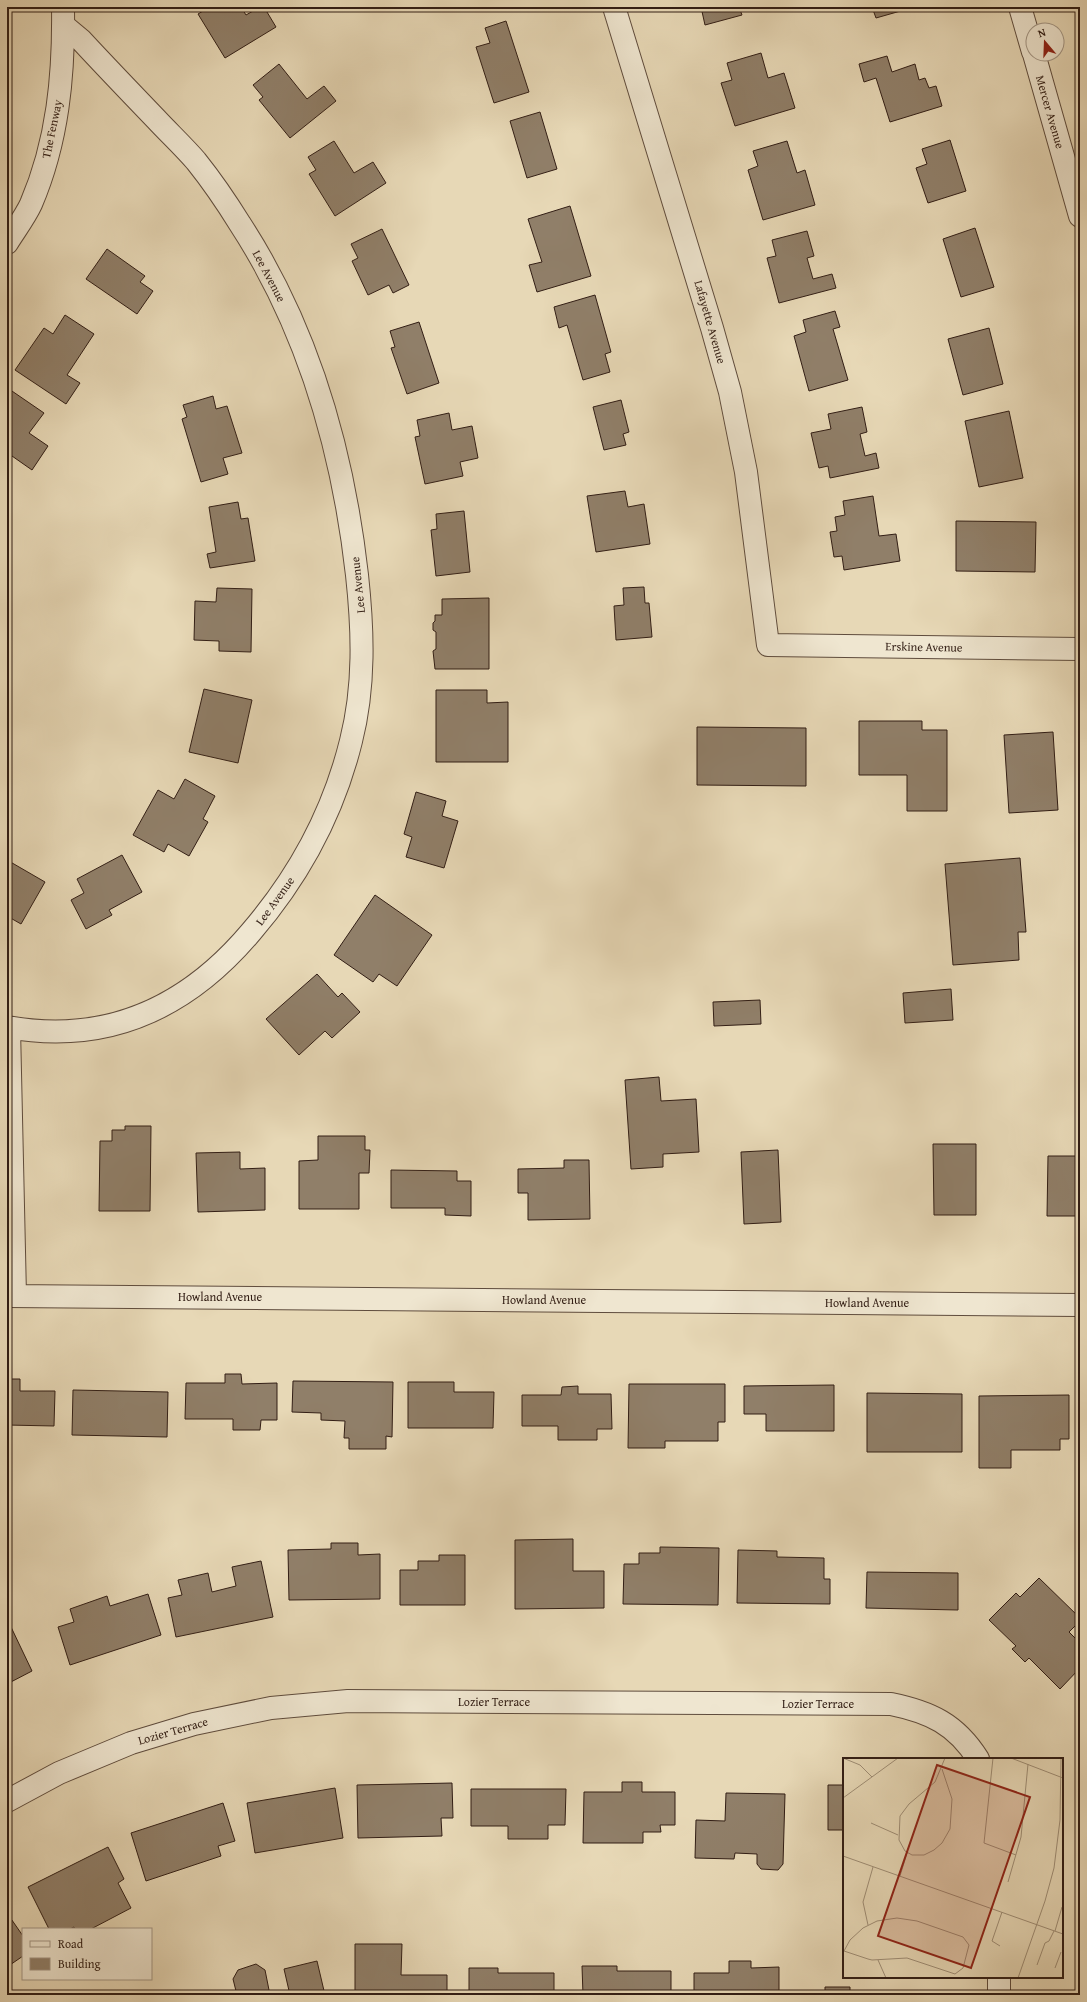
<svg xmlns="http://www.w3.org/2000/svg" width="1087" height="2002" font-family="'Gentium Book Plus',serif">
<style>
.building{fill:#907f69;stroke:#321e15}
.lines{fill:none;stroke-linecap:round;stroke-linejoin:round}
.minor-casing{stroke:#5f4c3d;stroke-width:24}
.minor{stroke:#efe6d0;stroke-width:22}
.labels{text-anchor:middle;stroke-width:3.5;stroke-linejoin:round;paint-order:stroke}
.street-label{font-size:12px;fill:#321e15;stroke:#efe6d0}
.inset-road{fill:none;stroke:#9f8e76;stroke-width:1}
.view{fill:#8f2418;fill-opacity:0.15;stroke:#8f2418;stroke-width:2}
.inset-edge{fill:none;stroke:#321e15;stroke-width:2}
</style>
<rect width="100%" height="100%" fill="#e7d8b6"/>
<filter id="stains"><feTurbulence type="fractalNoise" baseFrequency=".005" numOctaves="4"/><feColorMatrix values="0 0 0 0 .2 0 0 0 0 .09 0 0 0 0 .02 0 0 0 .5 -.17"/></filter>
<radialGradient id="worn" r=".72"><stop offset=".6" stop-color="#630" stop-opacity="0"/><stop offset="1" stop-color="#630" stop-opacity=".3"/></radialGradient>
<path class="building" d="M200,7H241L246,15L260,7H264L276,27L225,58L198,14L203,11Z
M701,7H739L742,15L705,25Z
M872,7H911V8L876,18Z
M506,21L529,92L494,103L476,47L490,43L485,28Z
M761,53L768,78L784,73L795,108L735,126L721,83L732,80L727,63Z
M887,56L892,72L915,64L919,80L925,78L929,88L936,86L942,106L890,122L876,78L864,82L859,64Z
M279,64L307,99L324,86L336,101L290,138L259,100L263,97L253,85Z
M540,112L557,169L527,178L510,121Z
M950,140L966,191L928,203L916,168L927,164L922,149Z
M334,141L354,173L373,162L386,183L335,216L309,174L316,170L308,157Z
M787,141L797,173L805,170L815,205L763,220L748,170L758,166L753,151Z
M570,206L591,276L537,292L529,265L542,262L528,219Z
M975,228L994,287L961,297L943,239Z
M382,229L409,285L393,293L389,285L368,295L352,261L358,258L351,244Z
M807,231L814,256L807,258L813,279L832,274L836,288L779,303L767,258L776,256L772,240Z
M107,249L145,276L140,282L153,291L137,314L86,279Z
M595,295L611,352L605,354L610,372L583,380L567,325L559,328L554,307Z
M835,311L840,327L833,329L848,380L809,391L794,336L806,332L803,320Z
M65,315L94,334L67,375L80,383L66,404L15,370L44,328L53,334Z
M419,322L439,383L407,394L391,348L395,347L390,331Z
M989,328L1003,384L963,395L948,339Z
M9,389L44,413L29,433L48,446L32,470L12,456L7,464V393Z
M213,396L216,409L227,406L242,453L223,458L228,474L201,482L182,419L187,417L183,405Z
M621,400L629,432L623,434L626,445L604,450L593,407Z
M862,407L867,432L860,434L865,456L876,453L879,468L830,478L828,466L819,468L811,433L831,429L828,414Z
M1009,411L1023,478L979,487L965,421Z
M449,413L452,430L472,426L478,458L460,462L463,476L425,484L415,437L420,436L417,420Z
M625,491L628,507L644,504L650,544L596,552L587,496Z
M873,496L879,536L896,534L900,561L844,570L842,556L834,557L830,532L837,531L835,517L845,515L843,501Z
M238,502L241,519L248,518L255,561L210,568L207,554L216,552L209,507Z
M464,511L470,572L436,576L431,530L437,529L436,514Z
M956,521L1036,522L1035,572L956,571Z
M644,587L645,603H649L652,637L616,640L614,606L624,605L623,588Z
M217,588L252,589L251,652L219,651V641L194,640L195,601L216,602Z
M489,598V669H435L433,651L436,649V632L433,630V623L435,621V615H442V599Z
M204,689L252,700L238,763L189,752Z
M436,690H487V703L508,702V762H436Z
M859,721H922V730H947V811H907V775H859Z
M697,727L806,728V786L697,785Z
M1053,732L1058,810L1009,813L1004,735Z
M185,779L215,796L203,819L208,822L189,856L168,844L164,852L133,835L158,790L174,799Z
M416,792L446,801L442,816L458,821L444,868L406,857L412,837L404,834Z
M122,855L142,892L109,910L112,915L86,929L71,900L84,893L77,879Z
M1020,858L1026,932H1018L1019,960L953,965L945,864Z
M7,860L45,882L21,924L7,916Z
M375,895L432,935L397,986L379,974L373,982L334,955Z
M317,974L338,997L342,993L360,1012L332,1038L325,1031L299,1055L266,1019Z
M951,989L953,1020L905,1023L903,993Z
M760,1000L761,1024L714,1026L713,1002Z
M659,1077L661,1101L696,1099L699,1152L663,1154V1167L631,1169L625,1080Z
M125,1126H151L150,1211H99L100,1141H112V1130H125Z
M318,1136H365V1150H370L369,1173H359V1209H299V1161L318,1160Z
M933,1144H976V1215H934Z
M778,1150L781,1222L744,1224L741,1152Z
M240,1152V1169L265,1168V1210L198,1212L196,1153Z
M1048,1156H1080V1216H1047Z
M564,1160H589L590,1219L528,1220V1193H518V1169L564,1168Z
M391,1170L457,1171V1181H471V1216L445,1215V1208H391Z
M225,1374H241L242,1384L277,1383V1420H261L260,1430H233V1419H185L186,1383H225Z
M7,1379H20V1391H55L54,1426L7,1425Z
M293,1381L393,1382L392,1437L386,1436V1449H349V1438H344L345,1421L321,1420V1413L292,1412Z
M408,1382H454V1392H494L493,1428H408Z
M629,1384H725V1422H718V1441H665V1448H628Z
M834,1385V1431H766V1414H744V1386Z
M578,1386V1394H611L612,1429H597V1440H558V1426H522V1395H561L562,1387Z
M73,1390L168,1392L167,1437L72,1435Z
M867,1393L962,1394V1452H867Z
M1069,1395V1439H1060V1450H1011V1468H979V1396Z
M573,1539V1571H604V1608L515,1609V1540Z
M331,1543H358V1555L380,1554V1599L289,1600L288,1550L331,1549Z
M660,1547L719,1548L718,1605L623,1604L624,1564H639V1553H660Z
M738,1550L777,1551V1557L824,1558V1579H830V1604L737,1603Z
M439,1555H465V1605H400V1570H418V1561H439Z
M261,1561L273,1617L176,1637L168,1598L182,1595L178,1580L208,1573L212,1592L236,1586L232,1567Z
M867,1572L958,1573V1610L866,1608Z
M1039,1578L1080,1618V1621L1069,1632L1080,1643V1668L1060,1689L1029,1658L1025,1662L1012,1649L1016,1646L989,1620L1016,1593L1020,1597Z
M148,1594L161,1635L70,1665L58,1627L74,1622L70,1609L107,1596L110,1606Z
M11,1627L32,1671L7,1684V1628Z
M622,1782H642V1792H675V1825H660L661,1832H643V1843H583L584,1792H622Z
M452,1783L453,1818H441L442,1836L358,1838L357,1785Z
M828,1785H844V1830H828Z
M335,1788L343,1838L255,1853L247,1803Z
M471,1789H566L565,1825H548V1839H508V1826H471Z
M726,1793L785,1794L783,1864L778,1870L761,1869L757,1864V1854L735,1853L734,1859L695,1858L696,1820L725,1821Z
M223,1803L235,1841L218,1846L221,1856L146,1881L131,1833Z
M108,1847L124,1879L118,1883L131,1908L91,1929H75L74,1927L70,1929H49L28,1887Z
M7,1913L23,1936V1956L7,1967Z
M355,1944H402L401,1975H447V1995H355Z
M317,1961L325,1995H290L284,1969Z
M729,1961H751V1968L779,1967V1995H694V1973H729Z
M256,1964L265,1970L270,1995H237L233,1979L238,1970Z
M582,1966H617V1971H671V1995H583Z
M469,1968H498V1973H554V1995H469Z
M825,1987H850V1994L902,1995H825Z"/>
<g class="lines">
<g class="minor-casing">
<path id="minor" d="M614,7L712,328L730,392L746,472L768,645L1080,649
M1020,7L1033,52
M1034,54L1080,216
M7,243C15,230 25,217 31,204C58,141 64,75 63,7
M7,1027C107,1045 187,1008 251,932C300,875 333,814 351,741C365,686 363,630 357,575C343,451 309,330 240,224C227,203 212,181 196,161C184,147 169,133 156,119C131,93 106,67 81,40L63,25
M9,1028L15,1296
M7,1296L1080,1305
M7,1801L59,1773L131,1743L194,1724L271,1708L348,1701L891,1704C930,1712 956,1724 978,1759
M999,1977V1995"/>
</g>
<use href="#minor" class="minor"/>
</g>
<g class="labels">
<g class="street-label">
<text transform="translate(1050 112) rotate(74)" y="4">Mercer Avenue</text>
<text transform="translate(52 129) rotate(-78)" y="4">The Fenway</text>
<text transform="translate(269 276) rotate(62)" y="4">Lee Avenue</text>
<text transform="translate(710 322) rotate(74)" y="4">Lafayette Avenue</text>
<text transform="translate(358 585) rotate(-96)" y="4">Lee Avenue</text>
<text transform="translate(924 647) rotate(1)" y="4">Erskine Avenue</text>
<text transform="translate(275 901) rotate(-54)" y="4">Lee Avenue</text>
<text x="220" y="1301">Howland Avenue</text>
<text x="544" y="1304">Howland Avenue</text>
<text x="867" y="1307">Howland Avenue</text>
<text x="494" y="1706">Lozier Terrace</text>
<text x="818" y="1708">Lozier Terrace</text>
<text transform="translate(173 1731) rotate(-16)" y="4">Lozier Terrace</text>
</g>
</g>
<g transform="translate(843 1758)">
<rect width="220" height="220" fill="#e7d8b6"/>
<path class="inset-road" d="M0,0L17,7L29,19M150,0L141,85L173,97M168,0L220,20M99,11L109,41L107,71L99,85L91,92L81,97H69L62,93L56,82L57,58L66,46L92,24L102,0M0,40L55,0M28,65L55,77M0,98L220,176M57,118L64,95M165,124L178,79L185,6M25,167L20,144L30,109M212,173L219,149M157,188L149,183L159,154M0,193H1L25,201L29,202L64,200L112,216L120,210L126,187L120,179L74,163L54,160L34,163L20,170L7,182L1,193M35,202L43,220M194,207L202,185L206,183L211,173M212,210L218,194M175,220L202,143L211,110L217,62L218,0"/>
<path class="view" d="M94,7L187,39L128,210L35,178Z"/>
<rect width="220" height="220" class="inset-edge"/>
</g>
<rect width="1087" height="2002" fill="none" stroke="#e7d8b6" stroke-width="24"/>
<rect x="8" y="8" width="1071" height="1986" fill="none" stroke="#321e15" stroke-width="2"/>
<rect x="12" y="12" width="1063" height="1978" fill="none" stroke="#321e15"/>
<rect x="22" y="1928" width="130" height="52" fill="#efe6d0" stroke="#a39685"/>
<rect x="30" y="1941" width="20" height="6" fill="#efe6d0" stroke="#a39685"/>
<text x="58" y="1948" font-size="12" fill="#321e15">Road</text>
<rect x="30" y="1958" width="20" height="12" fill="#907f69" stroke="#a39685"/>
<text x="58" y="1968" font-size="12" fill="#321e15">Building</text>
<g transform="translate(1045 42) rotate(341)"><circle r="19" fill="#efe6d0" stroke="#a39685"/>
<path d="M0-3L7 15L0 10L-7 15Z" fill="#8f2418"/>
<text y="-6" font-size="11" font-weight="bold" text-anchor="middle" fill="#321e15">N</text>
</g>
<rect width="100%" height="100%" filter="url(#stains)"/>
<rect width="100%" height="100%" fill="url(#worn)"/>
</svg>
